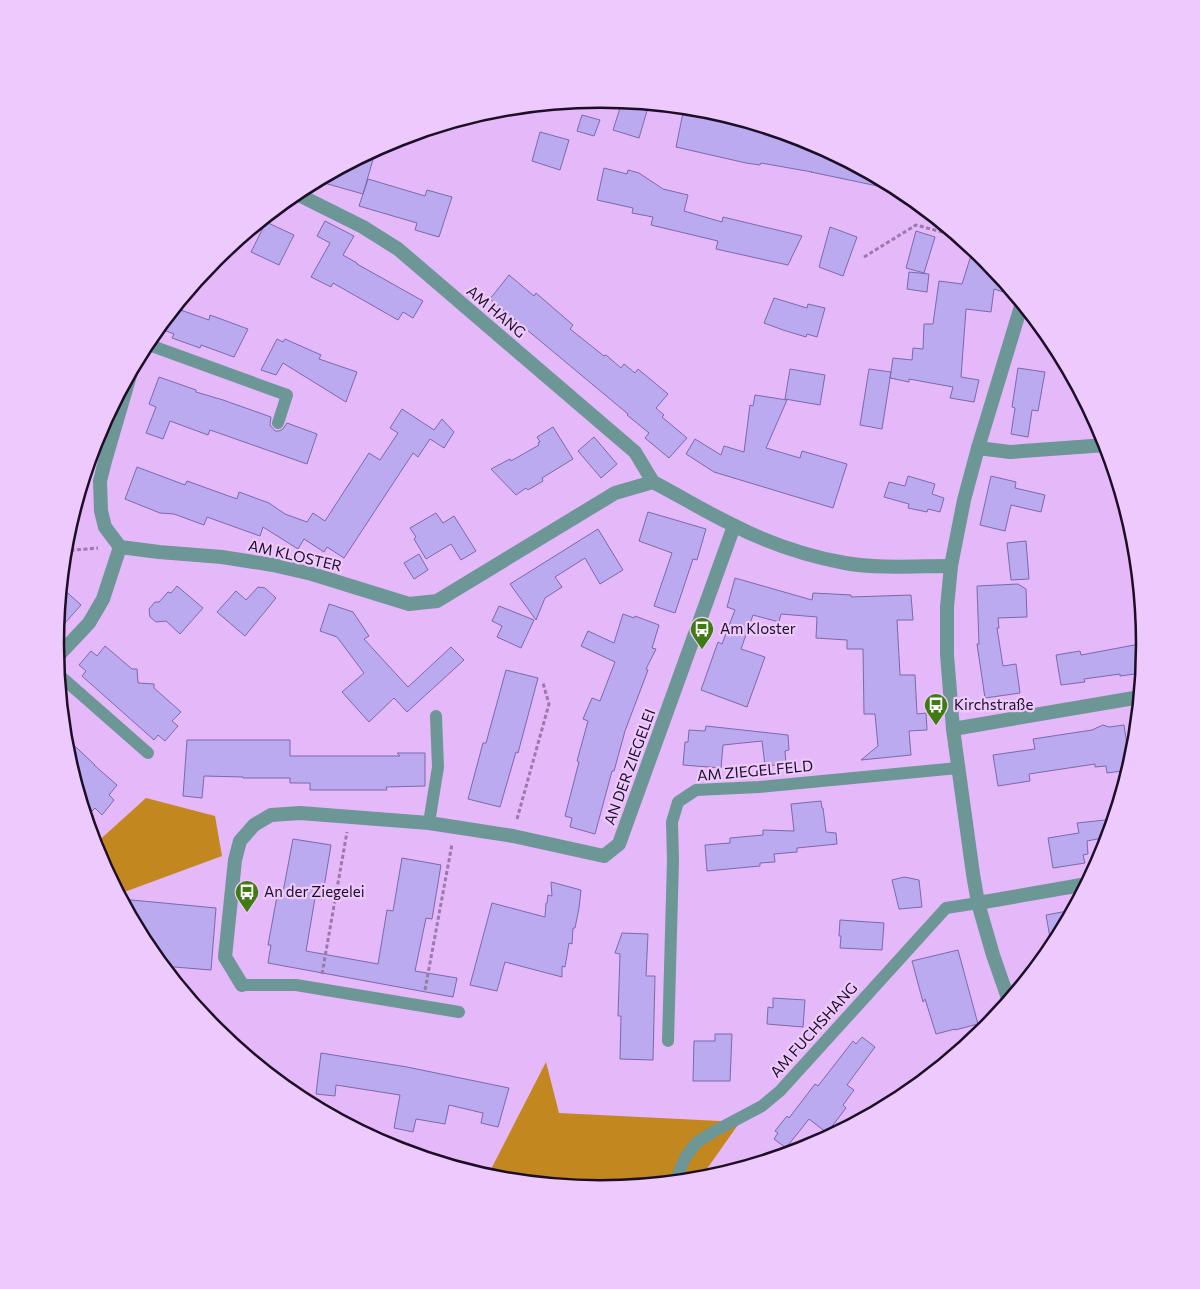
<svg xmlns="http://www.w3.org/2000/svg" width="1200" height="1289" font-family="Commissioner,sans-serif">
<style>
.forest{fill:#c2871e}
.building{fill:#bbaaef;stroke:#7b69aa}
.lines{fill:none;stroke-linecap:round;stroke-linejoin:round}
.path{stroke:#9b79ab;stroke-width:3;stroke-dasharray:4 2.5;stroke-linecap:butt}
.service{stroke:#6d9696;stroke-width:12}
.minor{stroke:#6d9696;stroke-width:14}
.tertiary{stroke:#6d9696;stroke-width:14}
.labels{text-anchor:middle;stroke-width:4.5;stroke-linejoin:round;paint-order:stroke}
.street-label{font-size:15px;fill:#1e0e25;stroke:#edc9fd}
.poi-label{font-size:15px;fill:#1e0e25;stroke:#edc9fd;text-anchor:start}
.rim{fill:none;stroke:#1e0e25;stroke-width:2.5}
</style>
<rect width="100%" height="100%" fill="#e5b8f9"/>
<path class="forest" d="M146,798L215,816L222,856L119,894L96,853L94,845Z
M546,1062L559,1113L740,1122L699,1180L600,1189L493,1179L487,1177Z"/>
<path class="building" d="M622,102L649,104L639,138L613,130Z
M684,108L707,110L809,141L888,184L887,188L811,172H812L761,163L760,165L746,163L676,147Z
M582,115L600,120L594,136L577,131Z
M540,132L569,140L560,170L532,161Z
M376,149L363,194L317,181Z
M604,168L627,174L628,170L639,173L663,189L688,195L684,211L722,222L723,217L802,236L788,265L716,249L718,241L651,225L653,217L632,213L633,208L597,200Z
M368,179L425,196L427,190L452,197L439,237L415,230L417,223L359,206Z
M325,221L354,236L343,255L357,263V264L423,301L413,318L403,312L398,320L333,283L331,287L311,277L330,243L317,236Z
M266,222L294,235L279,265L251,252Z
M830,227L857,237L843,276L819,267Z
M916,231L935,237L924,273L906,268Z
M973,249L986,259L1016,296L994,289L991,312L966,309L961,377L979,380L974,402L950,398L953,387L909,379V382L890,378L893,358L912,360L913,348L923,349L924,324H933L939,281L962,284Z
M909,272L929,274L927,292L907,289Z
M509,275L534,296L536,293L573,325L570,329L604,356L606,355L621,368L624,364L635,373L638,369L668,394L656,408L664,415L662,417L687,438L669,458L645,438L649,433L627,415L628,414L490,299Z
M774,298L807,308L808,304L825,308L817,337L807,334L806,337L783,330L764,323Z
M175,308L209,320L210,315L248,329L234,357L201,345L200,348L172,338L174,334L158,328Z
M277,339L283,342L285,339L321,355L319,359L357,372L346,402L283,363L276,375L261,370Z
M1018,368L1045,372L1038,411L1032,410L1028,437L1011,434L1015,408L1012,407Z
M790,369L825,375L820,405L785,399Z
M869,369L891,372L882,429L860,425Z
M159,377L196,390V392L223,400L271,417L270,425L275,431H279L283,429L287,423L317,434L307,464L210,430L208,435L170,421L163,439L146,433L156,407L149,404Z
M755,395L787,400L766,448L800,458L802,451L847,464L833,508L714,472L686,454L695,439L721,455L724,446L744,452L750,405L753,406Z
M402,409L434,430L442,419L454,432L444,448L430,439L418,457L413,453L344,558L327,547L324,552L304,539L298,549L263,527L260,536L207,517L204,525L174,514L160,513L125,499L137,467L185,485L187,481L237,499L239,492L269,503L285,514L307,522L313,513L325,521L369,453L380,460L398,433L390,428Z
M553,427L573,459L542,478L543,481L528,490L526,488L516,495L491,469L510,459L511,461L539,445L538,443L540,442L537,437Z
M594,437L617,464L601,478L578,451Z
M908,476L935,484L932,494L944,498L940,512L928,509L927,512L908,508L909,504L884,497L889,482L905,486Z
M991,476L1016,482L1015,488L1045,495L1041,512L1011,505L1005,531L980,525Z
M648,512L706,529L697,560L693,559L675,613L654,606L672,553L639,541Z
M436,513L443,523L454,516L476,551L461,560L451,544L426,559L414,539L416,537L410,528Z
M598,529L623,570L600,584L585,558L555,577L562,587L545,598L536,620L510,584Z
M1026,541L1029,579L1011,580L1007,543Z
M419,554L428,570L414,579L404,563Z
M735,578L812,600L813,593L851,595V597L911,595L913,620H897L900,675H915L917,714L926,713L927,730L909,731L911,755L861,760L878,746L875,714H864L863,649H847V640L816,638L817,617L781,614L779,622L753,615L741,649L765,657L747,707L701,690L718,642L722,644L735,610L727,607Z
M1018,584L1026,589L1027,617L998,618L999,628H997L1003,666L1016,664L1020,693L985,698L977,644H979L977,586Z
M177,586L203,608L180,634L166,621L156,622L150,617L149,609L155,602H159L168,592L171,593Z
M61,587L81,605L56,633L60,594Z
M258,587L265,588L276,598L245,636L217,612L236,591L246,600Z
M329,604L353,612L369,636L364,639L408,687L451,647L464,660L407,712L394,698L369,722L342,692L364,673L337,637L320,631Z
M499,606L534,620L521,648L497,637L502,626L492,621Z
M623,614L634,618L635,616L659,625L652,648L656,649L646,669L648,670L625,731L614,771H612L595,834L570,827L572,818L565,816L579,762L577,761L588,721L583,719L592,698L600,701L615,662L581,646L588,631L614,643Z
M1145,643L1142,673L1120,676V674L1084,679L1085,682L1061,685L1056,655L1080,651L1081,655Z
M105,646L132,669H137L138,683L154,684V688L181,712L172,721L178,726L165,741L158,735L154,740L82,676L86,671L79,665L91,651L97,656Z
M506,670L538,678L518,753L516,752L500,807L468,799L483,743H486Z
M1103,725L1109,727L1124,725L1130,764L1129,770L1107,773L1106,766L1095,767V764L1029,774L1030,781L998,786L993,755L1035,749L1033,739L1092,730Z
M706,726L788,735L789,750L785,751L786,764L765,766L762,741L723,745L721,768L683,765L685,742H688L689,730L705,731Z
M64,736L95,765H94L117,785L109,795L114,800L102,815L95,808L90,813L82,806L65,751Z
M187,740H290V756H400L397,753H425V786L386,787L387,790H310V783H290V778H243V777L204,776L202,798L183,796Z
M821,801L822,808H823L826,832L836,833L837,844L797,848V852L774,854L775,862L760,863V866L707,871L705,845L730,843V838L763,835V830L794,831L791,804Z
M1114,819L1108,837L1087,841L1088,854L1083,855L1085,863L1053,868L1048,838L1079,833L1077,823Z
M293,839L331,845L322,899L315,898L306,951L378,964L387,910L393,911L402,858L441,865L432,919L426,918L415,971L457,978L453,997L268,963L271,945H268L278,891L283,892Z
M904,877L919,880L922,907L899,909L892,880Z
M551,882L581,890L579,908L575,928H573L572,944L569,943L565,967L562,966V977L505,962L497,991L470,985L492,903L545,917L546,903H547L548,895L552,896Z
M121,899L216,908L211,970L162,966L147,947Z
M1073,910L1053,948L1052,949L1046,915Z
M840,920L884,923L882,950L840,948L841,936H839Z
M622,933L648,934L646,976H655L653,1060L620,1059L621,1016H618L620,954L615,953Z
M958,950L978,1024L955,1030V1029L936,1034L925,999L923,1002L912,961Z
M773,998L805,1000L803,1027L767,1024L768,1007L773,1008Z
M715,1034H732L730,1081H693L694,1041H715Z
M862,1037L875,1047L847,1085L854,1090L843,1105L846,1108L827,1133L809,1119L786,1148L774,1139L778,1133L775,1131L787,1116L789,1118L815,1084L818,1086L853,1041L856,1044Z
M321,1053L407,1067L509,1088L498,1127L481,1123L483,1113L449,1105L445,1124L416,1119L413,1132L394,1128L400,1095L336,1085L335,1096L316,1094Z"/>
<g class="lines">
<path class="path" d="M864,257L916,225L957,236
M64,551L98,548
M517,819L549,704L543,683
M322,974L347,832
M425,990L452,844"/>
<path class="service" d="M144,347L152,346L287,395L278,423
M58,674L148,753
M429,823L438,767L436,716
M242,985H296L459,1012
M668,1041L673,860L672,822L678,802L696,790L759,787L958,768
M675,1182L685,1158L696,1143L713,1132L762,1106L780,1091L946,908L978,903"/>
<path class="minor" d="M295,193L363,227L398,249L635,452L653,482
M131,372L105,461L100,481L101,511L105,527L120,547L159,552L222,557L273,565L312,574L409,604L437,601L615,493L653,482C680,496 706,512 733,525C768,543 807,556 845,563C879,569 916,566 951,566
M978,448L1010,452L1106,445
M56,658L89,623L103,599L120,547
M953,729L1140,697
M978,903L1087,884
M242,985L225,957L235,860L240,841L254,825L271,815L300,813L429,823L513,836L604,856L619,844L734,526"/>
<path class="tertiary" d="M1009,1001L993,955L978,903L973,874L953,729L947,655V607L951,566L964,500L978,448L1022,303"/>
</g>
<defs>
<g id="bus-pin" transform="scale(1.25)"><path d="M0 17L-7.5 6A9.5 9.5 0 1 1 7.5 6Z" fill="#3f7a12" stroke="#edc9fd"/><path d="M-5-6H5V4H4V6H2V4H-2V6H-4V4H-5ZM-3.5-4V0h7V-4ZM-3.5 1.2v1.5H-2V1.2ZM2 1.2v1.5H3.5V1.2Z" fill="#fff"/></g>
</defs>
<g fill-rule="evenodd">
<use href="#bus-pin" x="702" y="629"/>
<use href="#bus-pin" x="936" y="705"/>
<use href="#bus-pin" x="247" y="892"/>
</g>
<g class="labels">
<g class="street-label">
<text transform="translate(496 312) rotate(40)" y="5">AM HANG</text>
<text transform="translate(295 556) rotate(13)" y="5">AM KLOSTER</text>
<text transform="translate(630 767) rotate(-70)" y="5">AN DER ZIEGELEI</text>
<text transform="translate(755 771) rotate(-5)" y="5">AM ZIEGELFELD</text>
<text transform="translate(814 1030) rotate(-48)" y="5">AM FUCHSHANG</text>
</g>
<g class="poi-label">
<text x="720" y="634">Am Kloster</text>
<text x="954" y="710">Kirchstraße</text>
<text x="264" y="897">An der Ziegelei</text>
</g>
</g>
<path d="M0 0H1200V1289H0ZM64 644a536 536 0 1 1 1072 0a536 536 0 1 1-1072 0Z" fill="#edc9fd" fill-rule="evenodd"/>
<path class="rim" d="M64 644a536 536 0 1 1 1072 0a536 536 0 1 1-1072 0Z"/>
</svg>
